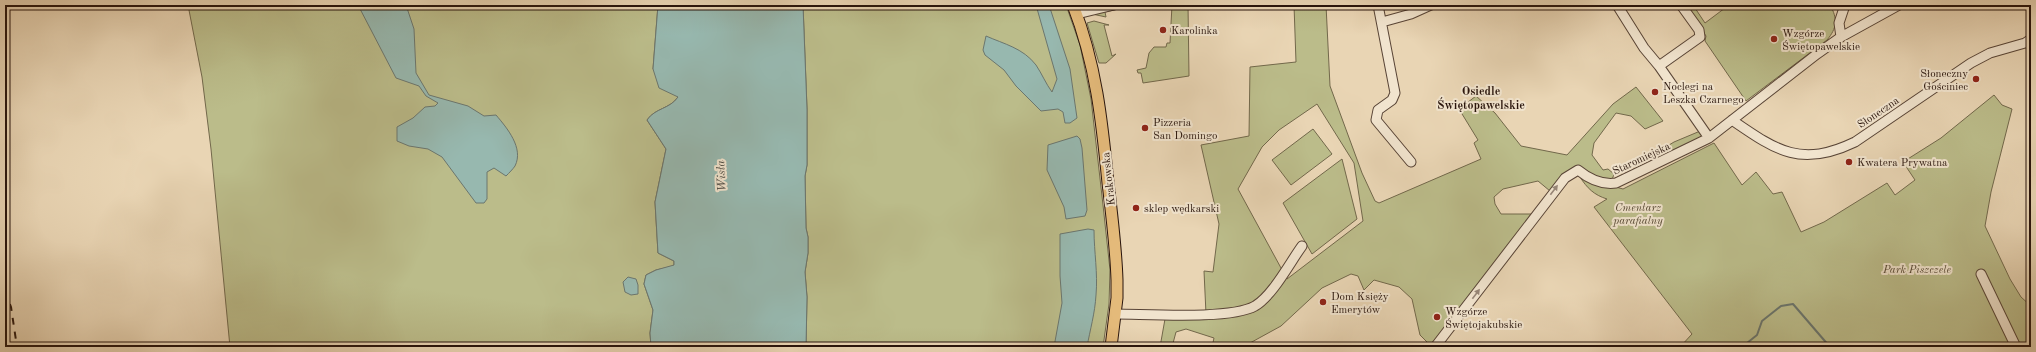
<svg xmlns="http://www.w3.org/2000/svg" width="2036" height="352" font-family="'Old Standard TT',serif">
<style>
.green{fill:#bbbc8a;stroke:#72684b;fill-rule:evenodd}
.water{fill:#97b8af;stroke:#6b766e}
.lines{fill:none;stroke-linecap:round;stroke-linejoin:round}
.stream{stroke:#6b766e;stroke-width:2}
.minor-casing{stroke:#584436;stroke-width:11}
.major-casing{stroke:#28140c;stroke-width:13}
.minor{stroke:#f1e4ce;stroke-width:9}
.major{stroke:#e4ba7a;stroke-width:11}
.rail{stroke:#28140c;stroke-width:2;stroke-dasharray:7 7;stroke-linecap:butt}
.oneway{fill:#978677}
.poi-dot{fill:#8f2418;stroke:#f1e4ce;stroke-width:1.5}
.labels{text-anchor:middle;stroke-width:4;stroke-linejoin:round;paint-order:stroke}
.poi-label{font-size:11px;fill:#28140c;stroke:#f1e4ce;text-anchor:start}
.street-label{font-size:11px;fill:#28140c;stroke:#f1e4ce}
.park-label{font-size:11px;font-style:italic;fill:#544632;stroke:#f1e4ce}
.neighbourhood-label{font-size:12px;font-weight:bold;fill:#28140c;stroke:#f1e4ce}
.water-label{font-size:12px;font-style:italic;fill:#4f4d45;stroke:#f1e4ce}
</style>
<rect width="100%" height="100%" fill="#e9d5b4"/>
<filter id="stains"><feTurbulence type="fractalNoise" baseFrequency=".005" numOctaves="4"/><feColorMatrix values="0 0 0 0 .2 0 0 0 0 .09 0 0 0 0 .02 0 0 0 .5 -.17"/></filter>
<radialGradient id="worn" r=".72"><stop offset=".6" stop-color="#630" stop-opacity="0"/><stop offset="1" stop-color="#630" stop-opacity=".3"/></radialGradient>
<path class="green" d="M188,5H658L653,69L678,97C670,109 655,108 647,120L666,149L655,202L658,253L674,261V266L656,270L646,275L644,284L653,310L650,333L651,347H230L211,149L202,77Z
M803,5H1066L1080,45L1091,99L1103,205L1110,270L1109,304L1103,347H806L807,297L805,272L808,253V237L806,228L805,176L807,165V109Z
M1122,5H1136L1105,12L1106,17L1092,14V12Z
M1172,5H1188L1189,76L1143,83L1141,73H1138L1137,70L1146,68L1149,53L1154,47H1166L1167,43H1170Z
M1294,5H1326L1330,86L1362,173L1375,201L1379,203L1481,159L1474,143L1478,140L1459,109L1476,96L1495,113L1521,146L1567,155L1613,104L1636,87L1663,121L1645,129L1631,116L1616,113L1594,143L1592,155L1603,170L1608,169L1614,174L1612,180L1571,172L1559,179L1550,191L1538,181L1503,189L1494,197L1495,204L1501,214H1532L1431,346L1420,335L1412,299L1399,287L1374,280L1364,290L1358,276L1351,274L1322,288L1281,326L1250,343L1241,347H1212L1214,338L1186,329L1176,332L1172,347H1160L1165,319L1206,314L1204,271L1213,272L1219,224L1201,145L1249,136L1250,67L1296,62ZM1317,104L1354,163L1363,221L1287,279L1238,189L1262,147L1279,130Z
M1686,5H1693L1705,23L1729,5H1830C1838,19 1837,28 1827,40L1746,101L1705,41L1706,36Z
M1094,21L1109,25H1104L1112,56L1116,54L1106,63H1099L1087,23Z
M1994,95L2002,105L2012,109L1991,192L1985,226L2010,279L2021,297L2031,306V347H1680L1692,334L1594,207L1607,199C1594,195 1587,188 1580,177L1623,189L1714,143L1742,185L1756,172L1773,194L1782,192L1801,232L1824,222L1887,183L1895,195L1915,180L1903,162L1941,138Z
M1313,129L1332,154L1291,185L1272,160Z
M1705,129L1710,131L1700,138L1656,160L1654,154L1674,142Z
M1342,159L1357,219L1312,254L1283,203Z"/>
<path class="water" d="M358,5H406L414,29L416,73L429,95L468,106L484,116L496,115C507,128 524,148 515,166C513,169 509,173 506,176L494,168L487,172V199L484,203H476L442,157L428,149L409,146L397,141V127L413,118L425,107L435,106L438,103L426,96L419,86L396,78Z
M658,5H803L807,109V165L805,176L806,228L808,237V253L805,272L807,297L806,347H651L650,333L653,310L644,284L646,275L656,270L674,265V261L658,253L655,202L666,149L647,120C655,108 670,109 678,97L659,88L653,69Z
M1036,5H1049L1070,69L1077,118L1070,123H1065L1063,112L1058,109L1041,111L1016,86L1004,70L985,55L983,50L986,36C1004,44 1023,48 1036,65C1042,74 1046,84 1052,92L1057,79Z
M1077,136L1080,139L1082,148L1087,210L1085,216L1066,219L1064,207L1047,170L1048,145Z
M1088,229L1094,230C1094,252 1098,273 1096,295C1095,313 1090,330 1087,347H1054L1062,303L1060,276V234Z
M628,277L636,279L638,285V294L631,295L625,292L623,282Z"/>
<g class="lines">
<path class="stream" d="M1742,347L1757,335L1762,321L1781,306L1793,304L1830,347"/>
<g class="minor-casing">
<path id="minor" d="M1378,5L1395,93L1392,100L1378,110L1376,120L1411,162
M1617,5L1644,48L1659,66L1709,138
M1077,14L1114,5
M1382,22L1411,14L1431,5
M1841,37L1839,23L1845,5
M1659,66L1700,37L1699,30L1681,5
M1732,120C1777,151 1801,168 1855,142L1971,63L1990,53L2025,43L2031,39
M1981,274L2016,347
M1116,314C1147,314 1230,320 1255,306C1273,295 1289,264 1302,246
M1435,347L1565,178L1578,170C1589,179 1602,185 1616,183L1709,138L1817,54L1841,37L1899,5"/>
</g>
<g class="major-casing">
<path id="major" d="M1073,5C1096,64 1102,121 1108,183C1112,216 1116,248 1117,280V298L1111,347"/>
</g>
<use href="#minor" class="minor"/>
<use href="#major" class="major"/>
<path class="rail" d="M5,291L11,307L17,347"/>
</g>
<defs><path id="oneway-solid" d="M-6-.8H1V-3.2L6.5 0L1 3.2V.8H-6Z"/></defs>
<g class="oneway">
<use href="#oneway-solid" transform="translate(1554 190) rotate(-53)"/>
<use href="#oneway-solid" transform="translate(1476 294) rotate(-53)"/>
</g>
<g class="poi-dot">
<circle cx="1163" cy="30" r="4"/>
<circle cx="1774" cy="39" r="4"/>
<circle cx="1976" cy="79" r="4"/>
<circle cx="1655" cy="92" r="4"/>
<circle cx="1145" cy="128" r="4"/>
<circle cx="1849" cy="162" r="4"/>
<circle cx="1136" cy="208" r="4"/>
<circle cx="1323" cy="302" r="4"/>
<circle cx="1437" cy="317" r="4"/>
</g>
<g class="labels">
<g class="poi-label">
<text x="1171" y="34">Karolinka</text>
<text x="1782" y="37">Wzgórze<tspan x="1782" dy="13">Świętopawelskie</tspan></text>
<text x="1968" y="77" text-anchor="end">Słoneczny<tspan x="1968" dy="13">Gościniec</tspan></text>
<text x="1663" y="90">Noclegi na<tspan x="1663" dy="13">Leszka Czarnego</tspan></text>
<text x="1153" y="126">Pizzeria<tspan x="1153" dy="13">San Domingo</tspan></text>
<text x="1857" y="166">Kwatera Prywatna</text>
<text x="1144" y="212">sklep wędkarski</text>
<text x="1331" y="300">Dom Księży<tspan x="1331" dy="13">Emerytów</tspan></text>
<text x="1445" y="315">Wzgórze<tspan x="1445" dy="13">Świętojakubskie</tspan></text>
</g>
<g class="street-label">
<text transform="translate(1878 112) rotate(-34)" y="4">Słoneczna</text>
<text transform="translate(1641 158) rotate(-25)" y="4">Staromiejska</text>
<text transform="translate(1108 179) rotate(-96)" y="4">Krakowska</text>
</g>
<g class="park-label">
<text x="1638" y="211">Cmentarz<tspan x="1638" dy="13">parafialny</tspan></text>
<text x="1917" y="273">Park Piszczele</text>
</g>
<g class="neighbourhood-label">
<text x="1481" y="95">Osiedle<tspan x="1481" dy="14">Świętopawelskie</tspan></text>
</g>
<g class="water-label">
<text transform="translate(721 176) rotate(-93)" y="4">Wisła</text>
</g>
</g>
<rect width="2036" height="352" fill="none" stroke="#e9d5b4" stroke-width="20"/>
<rect x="6" y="6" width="2024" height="340" fill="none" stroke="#28140c" stroke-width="2"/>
<rect x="10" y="10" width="2016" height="332" fill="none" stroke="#28140c"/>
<rect width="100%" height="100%" filter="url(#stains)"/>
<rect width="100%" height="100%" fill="url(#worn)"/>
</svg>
